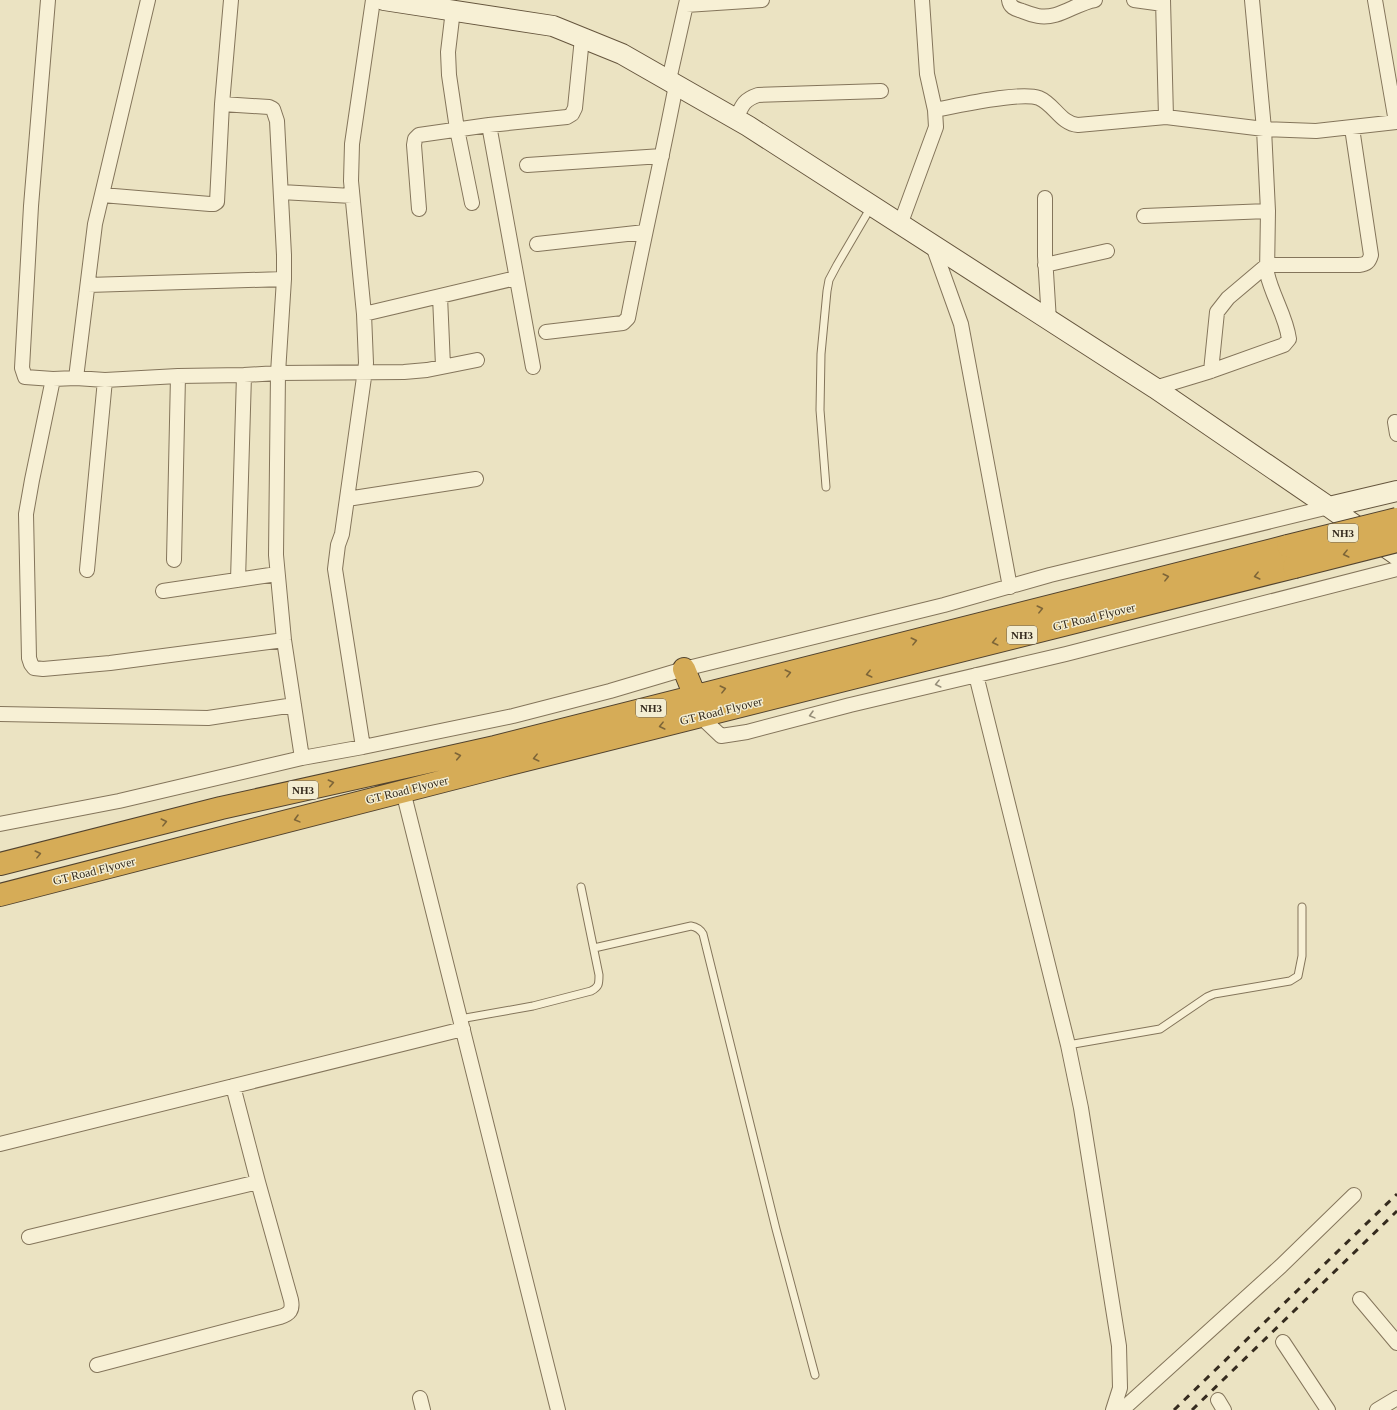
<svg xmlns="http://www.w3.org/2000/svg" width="1397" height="1410" font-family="'Times New Roman',serif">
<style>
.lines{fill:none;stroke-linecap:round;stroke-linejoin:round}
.lane-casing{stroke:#84755b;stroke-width:9}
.street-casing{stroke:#84755b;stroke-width:16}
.secondary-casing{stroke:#66563e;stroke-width:22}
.highway-casing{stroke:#52432f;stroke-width:24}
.lane{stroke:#f7f0d5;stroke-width:7}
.street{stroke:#f7f0d5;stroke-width:14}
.secondary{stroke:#f7f0d5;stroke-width:20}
.highway{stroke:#d6ac57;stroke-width:22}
.rail{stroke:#352b1e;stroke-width:3;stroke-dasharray:7 7;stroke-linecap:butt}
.highway-bridge-casing{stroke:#52432f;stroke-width:24;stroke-linecap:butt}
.highway-bridge{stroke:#d6ac57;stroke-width:22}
.oneway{stroke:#7d6538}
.oneway2{stroke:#968e7a}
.labels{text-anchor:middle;stroke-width:3;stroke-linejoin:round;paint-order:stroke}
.shield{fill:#f3edd1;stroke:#6e6554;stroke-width:1}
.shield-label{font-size:11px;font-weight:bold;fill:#352b1e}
.street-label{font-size:12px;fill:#352b1e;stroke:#f3edd1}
</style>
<rect width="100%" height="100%" fill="#ebe3c2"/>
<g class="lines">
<g class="lane-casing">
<path id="lane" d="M826,487L820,410L821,354L827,291L829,280L837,265L871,207
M594,948L691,926C697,927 700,929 703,934L776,1229L815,1375
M460,1019L533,1006L591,991C599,987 599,984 599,975L581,887
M1068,1045L1160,1029L1207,997L1214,994L1290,981L1298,976L1302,956V907"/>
</g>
<g class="street-casing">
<path id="street" d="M48,0L31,206L22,368L25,377L53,379L76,378L105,380L178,376L244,375L278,373L404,372L427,370L477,360
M1009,0C1010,8 1016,9 1022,11C1027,13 1033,15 1038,16C1058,20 1076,3 1095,0
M1134,0L1163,4
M1163,0L1166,117
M1375,0L1396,122
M686,5L762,0
M453,10L448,52L449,75L457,129L472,203
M669,80L687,0
M222,104L269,107L273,109L277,121L284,255V279L278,373L276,555L284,640L302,758
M935,110C957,106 1020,91 1039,98C1054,104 1061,124 1078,125L1166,117L1264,129L1316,131L1397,122
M736,119C742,106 743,100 758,95L881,91
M489,125L533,367
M527,165L662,156
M281,192L352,196
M102,195L210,204H214L217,202L222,104L231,0
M1045,198V256L1049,321
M419,209L414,145L415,139L419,135L489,125L567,117L572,114L575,108L582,38
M1144,216L1268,211L1264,129L1252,0
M900,225L936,127L935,110L927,74L922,0
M537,244L645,232
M933,246L961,324L1010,587
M1045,265L1107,251
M88,285L284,279
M440,296L443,366
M364,314L516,278
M546,332L623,323L628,318C643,240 661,163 676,85
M1211,371L1217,312L1228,298L1267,265H1359C1367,264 1369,262 1371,255L1352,128
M76,378L95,224L148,0
M53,379L32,480L26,514L29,658L31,664L34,668L43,669L110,663L284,640
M1155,388L1211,371L1284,345L1289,339C1286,316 1272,296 1267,273L1268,211
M1395,422L1397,434
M347,499L476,479
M174,560L178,376
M87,570L105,380
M238,580L244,375
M163,591L277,574
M976,675L1068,1045L1081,1108L1119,1346L1120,1388L1113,1410
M0,714L208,718L294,705
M700,716L721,736L747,732L850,705L1066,654L1397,569
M363,747L335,569L338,545L342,534L366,363L364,314L351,181L352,144L373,0
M403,791L558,1410
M0,824L119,801L302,758L363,747L513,716L610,691L684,669L944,605L1050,575L1329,507
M0,1144L463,1029
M29,1237L258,1182
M1360,1299L1397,1343
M1283,1342L1328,1410
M97,1365L280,1317C290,1314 293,1310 291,1300L258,1182L233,1086
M420,1398L423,1410
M1218,1400L1224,1410
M1122,1410L1281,1266L1354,1195
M1377,1410L1397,1398"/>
</g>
<g class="secondary-casing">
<path id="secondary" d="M384,0L553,26L622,54L748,126L1155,388L1329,507L1397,555
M1329,507L1397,491"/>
</g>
<g class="highway-casing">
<path id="highway" d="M684,669L695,696
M0,864L221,808L495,747L1288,546
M0,895L498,767L1294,567"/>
</g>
<use href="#lane" class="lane"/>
<use href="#street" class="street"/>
<use href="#secondary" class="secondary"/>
<use href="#highway" class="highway"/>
<path class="rail" d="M1174,1410L1397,1194
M1192,1410L1397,1211"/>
<g class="highway-bridge-casing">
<path id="highway-bridge" d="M1288,546L1397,519
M1294,567L1397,541"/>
</g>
<use href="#highway-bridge" class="highway-bridge"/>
</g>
<defs><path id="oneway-chevron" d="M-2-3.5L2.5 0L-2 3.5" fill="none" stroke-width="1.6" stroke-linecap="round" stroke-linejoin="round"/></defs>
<g class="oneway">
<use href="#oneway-chevron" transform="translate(1346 554) rotate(166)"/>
<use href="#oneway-chevron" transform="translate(1257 576) rotate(166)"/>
<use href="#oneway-chevron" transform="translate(1166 577) rotate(-14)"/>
<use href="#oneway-chevron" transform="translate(1040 609) rotate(-14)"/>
<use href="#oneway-chevron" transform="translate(914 641) rotate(-14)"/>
<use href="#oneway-chevron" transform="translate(995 642) rotate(166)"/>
<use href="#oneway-chevron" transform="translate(788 673) rotate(-14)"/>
<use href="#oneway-chevron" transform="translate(869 674) rotate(166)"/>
<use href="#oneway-chevron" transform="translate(723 689) rotate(-14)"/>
<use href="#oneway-chevron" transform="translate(662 726) rotate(166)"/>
<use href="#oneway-chevron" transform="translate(458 756) rotate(-12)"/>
<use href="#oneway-chevron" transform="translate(536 758) rotate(166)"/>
<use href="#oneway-chevron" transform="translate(331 783) rotate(-12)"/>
<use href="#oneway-chevron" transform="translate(297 819) rotate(165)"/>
<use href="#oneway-chevron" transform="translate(164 822) rotate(-14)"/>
<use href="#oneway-chevron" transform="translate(38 854) rotate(-14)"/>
</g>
<g class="oneway2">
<use href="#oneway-chevron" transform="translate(938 684) rotate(166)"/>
<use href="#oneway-chevron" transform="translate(812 715) rotate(165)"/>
</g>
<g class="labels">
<g class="shield">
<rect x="1328" y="524" width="30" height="18" rx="3"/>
<rect x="1007" y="626" width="30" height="18" rx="3"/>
<rect x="636" y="699" width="30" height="18" rx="3"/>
<rect x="288" y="781" width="30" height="18" rx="3"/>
</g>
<g class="shield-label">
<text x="1343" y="537">NH3</text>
<text x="1022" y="639">NH3</text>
<text x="651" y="712">NH3</text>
<text x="303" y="794">NH3</text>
</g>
<g class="street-label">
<text transform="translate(1094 617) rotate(-14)" y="4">GT Road Flyover</text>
<text transform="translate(721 711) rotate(-14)" y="4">GT Road Flyover</text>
<text transform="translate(407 790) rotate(-14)" y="4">GT Road Flyover</text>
<text transform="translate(94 871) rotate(-14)" y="4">GT Road Flyover</text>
</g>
</g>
</svg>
